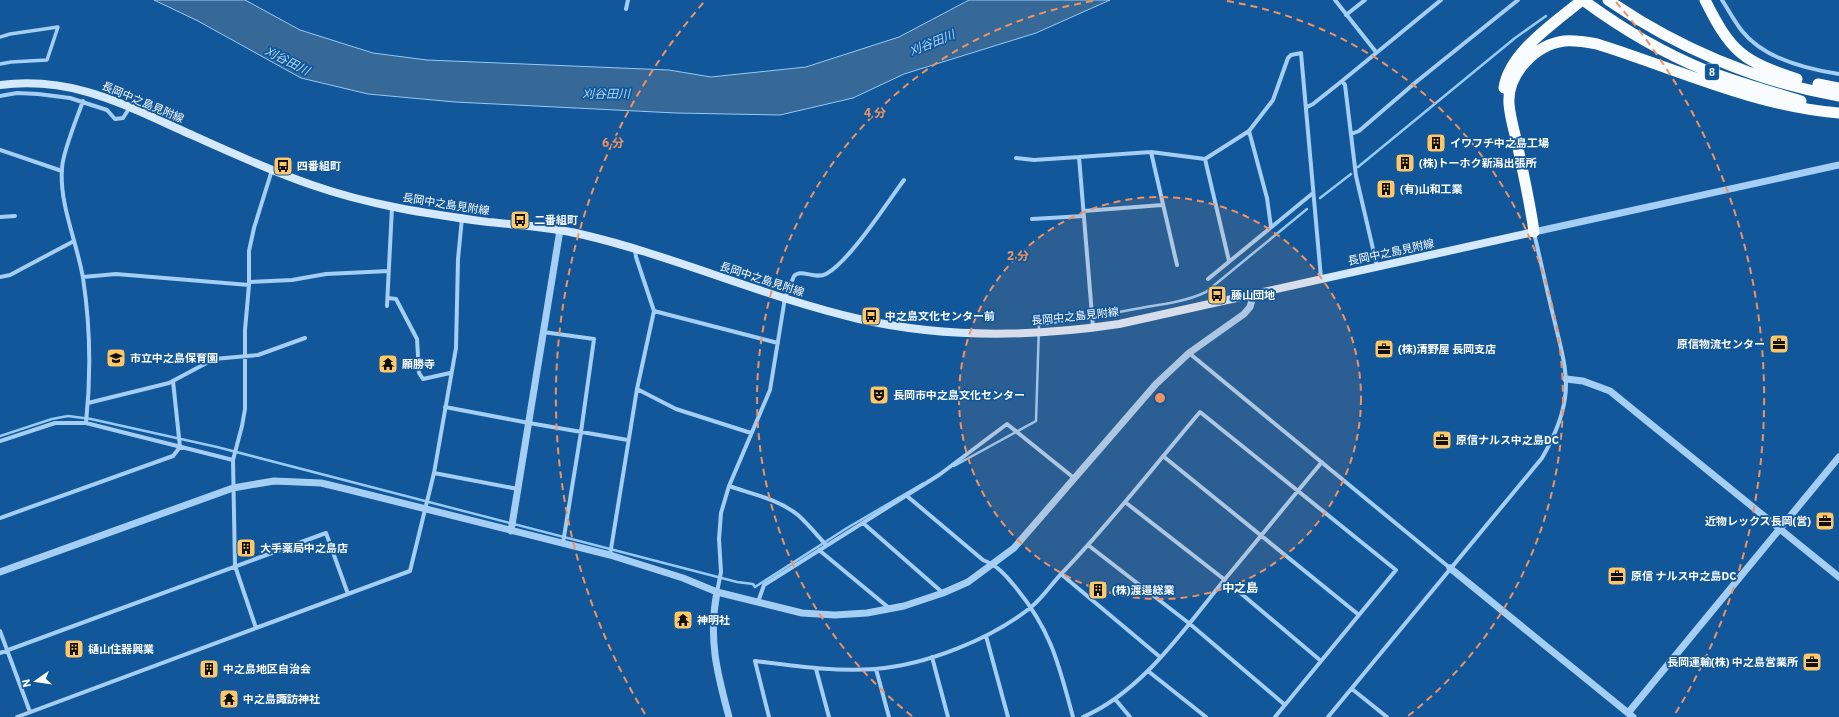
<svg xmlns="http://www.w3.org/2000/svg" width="1839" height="717" font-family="'IBM Plex Sans','Noto Sans JP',sans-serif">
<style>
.water{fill:#366898;stroke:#96caf7}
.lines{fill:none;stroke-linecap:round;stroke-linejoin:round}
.stream{stroke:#96caf7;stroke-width:2.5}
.pedestrian{stroke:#a4cef4;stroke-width:3.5}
.minor{stroke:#a4cef4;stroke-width:4}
.tertiary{stroke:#a4cef4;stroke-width:7}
.secondary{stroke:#d4e9fd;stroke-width:8}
.trunk{stroke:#f8fcff;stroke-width:11}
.ring{fill:none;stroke:#f09361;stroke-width:2;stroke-dasharray:7 5}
.labels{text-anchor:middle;stroke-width:3.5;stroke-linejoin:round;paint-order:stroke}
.shield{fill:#11579a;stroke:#b8cde1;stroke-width:1}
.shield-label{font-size:10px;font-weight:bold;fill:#fff}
.street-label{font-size:11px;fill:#fff;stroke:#11579a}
.poi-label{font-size:11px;font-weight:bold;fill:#fff;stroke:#11579a;text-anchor:start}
.water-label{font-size:12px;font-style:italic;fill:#b1d8fa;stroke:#11579a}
.neighbourhood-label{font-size:12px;font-weight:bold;fill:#fff;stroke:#11579a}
.centre{fill:#f09361;stroke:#11579a;stroke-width:2}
.ring-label{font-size:12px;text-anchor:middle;font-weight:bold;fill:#f09361;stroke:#11579a;stroke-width:3.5;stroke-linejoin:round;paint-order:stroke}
</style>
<rect width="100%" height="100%" fill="#11579a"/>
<path class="water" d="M154,0H245L300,30L373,53L427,60L669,70L711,77L806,67L899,37L969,0H1110L1036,33L904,74L853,98L780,115L676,113L455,102L368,94L301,78L198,21Z"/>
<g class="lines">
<path class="stream" d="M1358,167L1515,38L1546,16
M1320,198L1351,174
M0,436L52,419L68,416L91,419L217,447L737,582L753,584L755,587L847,528L924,483
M954,466L1036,421L1039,325C1075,319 1111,314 1146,307C1166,304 1187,301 1206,292L1307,209"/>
<path class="pedestrian" d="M0,37L10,34L58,27L47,60L11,62L0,64"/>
<path class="minor" d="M1335,0L1376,52
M1722,0C1729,11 1735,22 1742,31C1764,59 1806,69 1839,74
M626,9L628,0
M1346,15L1365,0
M1342,81L1345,85L1356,176L1377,266
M0,96L17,93L38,94L70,98L107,110L115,119L123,118L130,107
M83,101C77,118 63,151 62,168C59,204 77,242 83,278C90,324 91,376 86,423
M1307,107L1313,104L1342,81L1441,0
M1351,134L1359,131L1416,82L1518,0
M0,150L62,171
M1151,152L1205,159L1249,131
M1016,158L1034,160L1079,157
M1205,159L1229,261
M1084,211L1162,205
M0,217L15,216
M1032,219L1084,216
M1271,227L1267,198L1249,131L1273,100L1288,58L1291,55L1301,53L1321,278
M0,277L10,275L74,241
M83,277L116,274L249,285
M1208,279L1313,193
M249,282L292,280L326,274L389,271
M388,298L396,299L417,339L419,373L423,379L450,373
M387,306L392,207
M654,311L778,343
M1093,327L1079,157L1151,152L1177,265
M543,332L594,339L581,432L563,543
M1189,353L1450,568
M637,389L676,409L751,433
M88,403L169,383L214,359L258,355L305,338
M445,407L529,423L628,440
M0,441L55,423H86L233,460
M1163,456L1359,615
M434,473L518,489
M729,486C752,494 778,499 798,515C808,524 817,535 826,545
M907,496L983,560C999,566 1007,577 1017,589C1052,632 1059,666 1073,717
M1125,502L1225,580L1321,661
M0,518L173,456L180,447L173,381
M863,523L943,593
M1088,545L1190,624L1285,705
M819,550L889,608
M610,555L637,389L654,311L636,257L635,249
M1061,574L1160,657
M717,592L721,572L719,539L721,513L729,486L770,390L785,298L794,276C801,268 815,280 826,274C850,261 886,204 904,180
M758,602L764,585L939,475L1007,424L1074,478
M256,628L410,571L434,473L456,348L458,259L462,218
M0,631L30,712
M986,636L1008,717
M0,653L326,533L348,594
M932,657L948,717
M816,669L829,717
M876,669L889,717
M1148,671L1206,717
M1352,689L1387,717
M1115,699L1130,717
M17,717L256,628L235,566L233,460L242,426L245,409V330L249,285V251L254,228L272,170
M769,717L755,661C795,666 835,672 875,669C926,665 991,639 1030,608C1043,598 1052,583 1063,572C1112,521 1155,465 1200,412L1396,570L1275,717
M1083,717C1143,691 1185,628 1225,579C1258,540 1289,501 1322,462
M1328,717L1542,458C1553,439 1562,420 1565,398C1569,372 1560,345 1554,319C1547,291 1541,262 1534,233"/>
<path class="tertiary" d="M1534,232L1839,165
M1566,379L1583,381L1610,391L1839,577
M511,531L560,230
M1450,568L1633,717
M0,572L233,488L274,481L321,483L342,488L610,555L683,578L717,592L802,613L835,615L867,613L904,606L943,593L968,582L1014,548L1156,384L1189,353L1244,314L1250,307L1254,293
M717,592C708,638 717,673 729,717
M1628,713L1839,457"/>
<path class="secondary" d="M0,85C71,76 121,103 183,131C225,150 268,170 312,185C369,205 428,214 488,222C519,225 550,227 580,234C675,256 764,297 859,319C943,338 1033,337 1119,324L1534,232"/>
<path class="trunk" d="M1583,0C1621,28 1661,52 1705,70C1736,82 1769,91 1801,101
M1608,0C1676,47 1757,82 1839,96
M1705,0C1731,52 1742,61 1797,79
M1818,84L1839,88
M1504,88C1509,52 1556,22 1582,0
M1534,232C1530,202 1523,173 1517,143C1514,130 1510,117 1509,104C1507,74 1535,45 1564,41C1575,40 1586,42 1597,44C1677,69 1754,106 1839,113"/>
</g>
<circle cx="1160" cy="398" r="201" fill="#f09361" fill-opacity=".12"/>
<g class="ring">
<circle cx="1160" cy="398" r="201"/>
<path d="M912 716A403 403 0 0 1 1093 1M1227 1A403 403 0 0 1 1408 716"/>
<path d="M645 714A604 604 0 0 1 704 2M1616 2A604 604 0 0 1 1675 714"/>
</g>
<defs>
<g id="building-square" transform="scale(1)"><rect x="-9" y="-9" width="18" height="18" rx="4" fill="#ffc867" stroke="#11579a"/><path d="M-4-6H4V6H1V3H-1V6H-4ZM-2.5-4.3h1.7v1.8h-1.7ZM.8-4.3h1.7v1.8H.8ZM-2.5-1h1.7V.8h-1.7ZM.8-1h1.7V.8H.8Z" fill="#111"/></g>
<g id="bus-square" transform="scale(1)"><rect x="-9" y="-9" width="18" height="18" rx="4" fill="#ffc867" stroke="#11579a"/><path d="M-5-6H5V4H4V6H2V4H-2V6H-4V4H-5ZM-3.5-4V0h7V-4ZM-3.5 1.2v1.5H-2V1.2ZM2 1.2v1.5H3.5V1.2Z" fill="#111"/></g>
<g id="office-square" transform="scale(1)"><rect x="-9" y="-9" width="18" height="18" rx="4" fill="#ffc867" stroke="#11579a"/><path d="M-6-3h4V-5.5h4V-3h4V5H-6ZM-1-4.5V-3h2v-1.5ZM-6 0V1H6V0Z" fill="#111"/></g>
<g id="school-square" transform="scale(1)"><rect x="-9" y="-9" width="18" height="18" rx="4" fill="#ffc867" stroke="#11579a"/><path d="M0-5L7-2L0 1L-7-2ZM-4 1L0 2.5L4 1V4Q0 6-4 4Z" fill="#111"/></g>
<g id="temple-square" transform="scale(1)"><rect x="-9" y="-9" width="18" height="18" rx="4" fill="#ffc867" stroke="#11579a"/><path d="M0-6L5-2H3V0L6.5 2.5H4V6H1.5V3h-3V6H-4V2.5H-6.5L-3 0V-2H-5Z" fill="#111"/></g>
<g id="theatre-square" transform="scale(1)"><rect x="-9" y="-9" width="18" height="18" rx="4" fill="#ffc867" stroke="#11579a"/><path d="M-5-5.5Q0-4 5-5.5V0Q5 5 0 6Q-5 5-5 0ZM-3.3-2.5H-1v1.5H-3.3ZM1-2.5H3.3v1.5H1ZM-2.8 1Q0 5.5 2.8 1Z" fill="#111"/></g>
</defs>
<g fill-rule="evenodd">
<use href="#building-square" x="1436" y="143"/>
<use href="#building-square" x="1405" y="163"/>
<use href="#bus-square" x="283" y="166"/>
<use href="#building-square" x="1386" y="189"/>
<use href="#bus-square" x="520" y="220"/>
<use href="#bus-square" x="1217" y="295"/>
<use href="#bus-square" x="871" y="316"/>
<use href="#office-square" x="1779" y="344"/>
<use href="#office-square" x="1384" y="349"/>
<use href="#school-square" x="116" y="358"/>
<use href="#temple-square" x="388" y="364"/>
<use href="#theatre-square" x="879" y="395"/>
<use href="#office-square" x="1442" y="440"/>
<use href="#office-square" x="1825" y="521"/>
<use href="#building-square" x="246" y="548"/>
<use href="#office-square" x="1617" y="576"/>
<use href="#building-square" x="1098" y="590"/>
<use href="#temple-square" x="683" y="620"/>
<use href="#building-square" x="74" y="649"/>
<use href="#office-square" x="1812" y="662"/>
<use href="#building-square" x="209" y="669"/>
<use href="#temple-square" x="229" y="699"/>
</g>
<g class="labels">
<rect class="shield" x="1705" y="64" width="14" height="16" rx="3"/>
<g class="shield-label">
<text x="1712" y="76">8</text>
</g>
<g class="street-label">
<text transform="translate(143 102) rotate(23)" y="4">長岡中之島見附線</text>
<text transform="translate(446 204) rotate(9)" y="4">長岡中之島見附線</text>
<text transform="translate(1391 252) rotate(-12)" y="4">長岡中之島見附線</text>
<text transform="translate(762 279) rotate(18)" y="4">長岡中之島見附線</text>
<text transform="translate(1075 316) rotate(-6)" y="4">長岡中之島見附線</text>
</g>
<g class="poi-label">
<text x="1450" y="147">イワフチ中之島工場</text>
<text x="1419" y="167">(株)トーホク新潟出張所</text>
<text x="297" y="170">四番組町</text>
<text x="1400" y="193">(有)山和工業</text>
<text x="534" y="224">二番組町</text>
<text x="1231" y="299">藤山団地</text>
<text x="885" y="320">中之島文化センター前</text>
<text x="1765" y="348" text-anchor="end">原信物流センター</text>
<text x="1398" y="353">(株)清野屋 長岡支店</text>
<text x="130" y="362">市立中之島保育園</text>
<text x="402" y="368">願勝寺</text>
<text x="893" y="399">長岡市中之島文化センター</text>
<text x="1456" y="444">原信ナルス中之島DC</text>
<text x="1811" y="525" text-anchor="end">近物レックス長岡(営)</text>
<text x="260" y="552">大手薬局中之島店</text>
<text x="1631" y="580">原信 ナルス中之島DC</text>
<text x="1112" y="594">(株)渡邉総業</text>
<text x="697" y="624">神明社</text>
<text x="88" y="653">樋山住器興業</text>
<text x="1798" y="666" text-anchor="end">長岡運輸(株) 中之島営業所</text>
<text x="223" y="673">中之島地区自治会</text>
<text x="243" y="703">中之島諏訪神社</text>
</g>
<g class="water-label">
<text transform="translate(932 43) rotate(-22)" y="4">刈谷田川</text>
<text transform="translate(287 61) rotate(27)" y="4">刈谷田川</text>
<text x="606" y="98">刈谷田川</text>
</g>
<g class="neighbourhood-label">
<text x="1240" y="592">中之島</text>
</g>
</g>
<circle cx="1160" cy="398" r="6" class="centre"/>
<g class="ring-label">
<text x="875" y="117">4 分</text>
<text x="613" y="147">6 分</text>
<text x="1018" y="260">2 分</text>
</g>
<g transform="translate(36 681) rotate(257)" stroke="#11579a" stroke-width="3" paint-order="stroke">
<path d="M0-3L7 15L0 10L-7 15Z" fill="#ffffff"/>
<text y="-6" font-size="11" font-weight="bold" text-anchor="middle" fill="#ffffff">N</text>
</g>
</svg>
